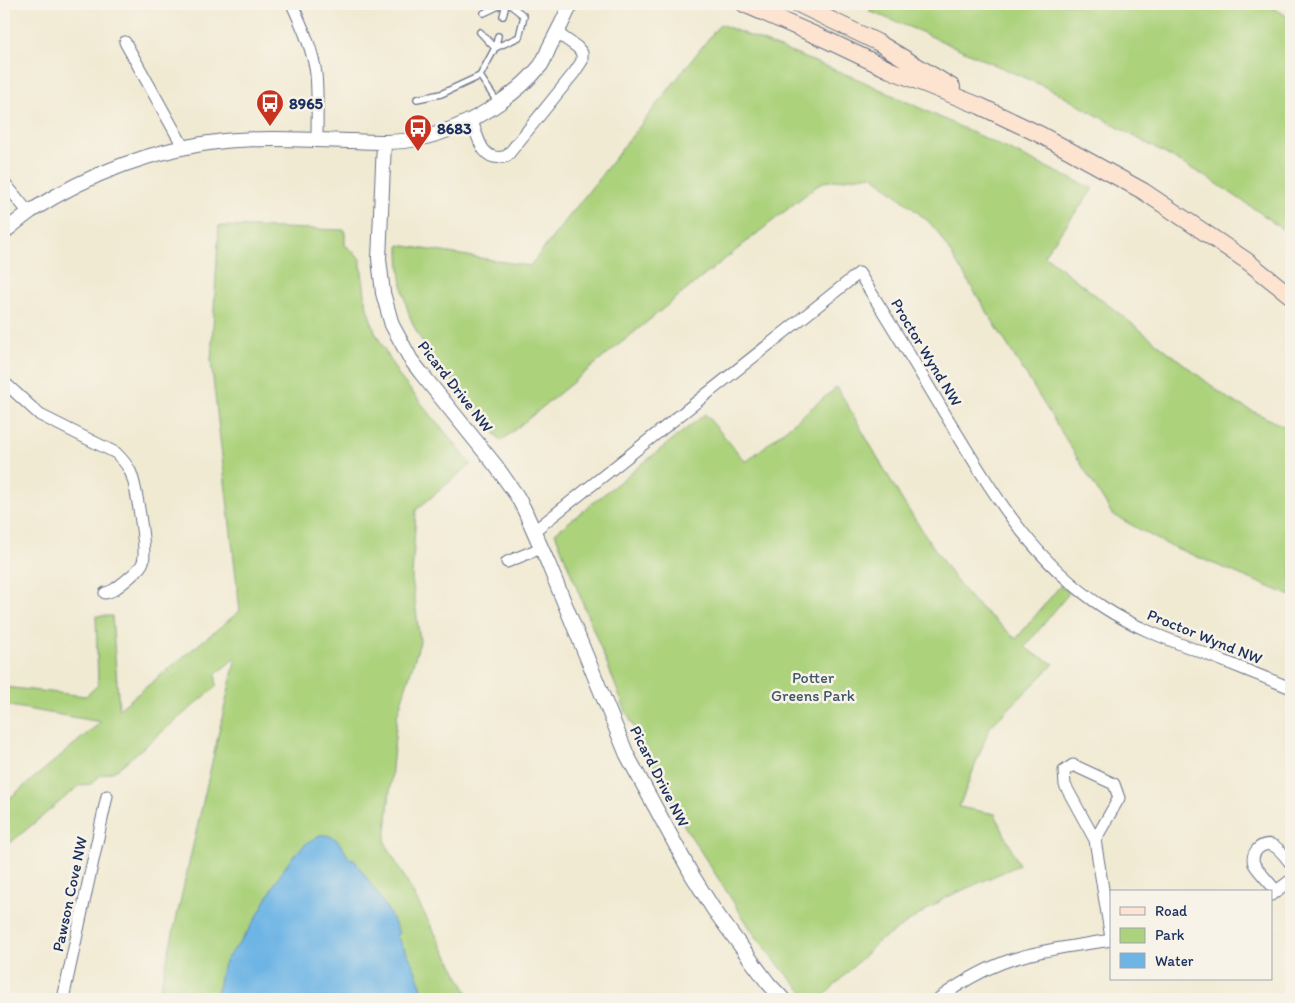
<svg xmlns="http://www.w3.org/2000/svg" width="1295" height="1003" font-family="Itim,sans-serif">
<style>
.green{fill:#acd27c;stroke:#64806d}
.water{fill:#6eb5e5;stroke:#4472a2}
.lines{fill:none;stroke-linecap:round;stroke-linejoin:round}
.service-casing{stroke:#667087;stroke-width:8}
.minor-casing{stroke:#667087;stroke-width:13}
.tertiary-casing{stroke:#667087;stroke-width:16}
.secondary-casing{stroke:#667087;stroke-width:18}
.service{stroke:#fff;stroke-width:5.5}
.minor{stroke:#fff;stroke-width:11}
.tertiary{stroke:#fff;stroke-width:14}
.secondary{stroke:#fde4d0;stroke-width:16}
.labels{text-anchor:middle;stroke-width:5;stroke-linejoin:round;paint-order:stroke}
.poi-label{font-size:16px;font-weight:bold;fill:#1b2f5e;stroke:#f7f3e8;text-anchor:start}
.street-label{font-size:16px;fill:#1b2f5e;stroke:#f7f3e8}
.park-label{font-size:16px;fill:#3f5866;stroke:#f7f3e8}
</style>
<rect width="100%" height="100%" fill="#f7f3e8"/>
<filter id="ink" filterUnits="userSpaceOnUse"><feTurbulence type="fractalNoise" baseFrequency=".02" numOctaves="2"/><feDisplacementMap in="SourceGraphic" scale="10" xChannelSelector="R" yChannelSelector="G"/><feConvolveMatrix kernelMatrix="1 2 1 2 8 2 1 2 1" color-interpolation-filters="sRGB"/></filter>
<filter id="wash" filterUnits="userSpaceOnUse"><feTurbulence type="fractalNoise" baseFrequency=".0096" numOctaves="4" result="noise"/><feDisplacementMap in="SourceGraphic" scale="20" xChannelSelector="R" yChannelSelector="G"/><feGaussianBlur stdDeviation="1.12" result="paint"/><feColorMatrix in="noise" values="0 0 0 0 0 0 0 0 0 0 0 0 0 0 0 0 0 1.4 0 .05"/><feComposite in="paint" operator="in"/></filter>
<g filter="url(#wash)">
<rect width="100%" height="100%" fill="#f1ead3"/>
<path class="green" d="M876,4H1268L1291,19V236L1262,214L1210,179L1052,90L919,31L869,11Z
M720,24L860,80L1093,189L1044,255L1230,400L1291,430V596L1164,543L1112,514L937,231L928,221L872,175L823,182L814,188L670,303L501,441C486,422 470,403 455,384C437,364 420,343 410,317C402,294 399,270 399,245L530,266Z
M219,226L345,230V245L360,258L367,308L375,332L399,376L471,464L416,510L412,578L420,642L397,716L385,842L471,999H158L236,657L216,674V687L115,771L101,775L91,784L80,785L4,848V803L101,722L4,705V687L86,696L98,685L96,616H112L119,709L240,611L211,361Z
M837,387L902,500L954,578L973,601L1016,639L1060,586L1069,593L1025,647L1033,653L1054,664L990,727L959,807L995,814L1019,865L945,898L878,942L821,999H809L781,968L754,934L685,827L652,764L624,707L555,533L705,414L746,462Z"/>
<path class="water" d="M320,835C338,834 341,846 350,859L353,858C369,882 388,906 399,933L396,935L411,960L422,988L418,991L420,999H216C219,986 220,970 227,958C230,954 234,950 237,946C243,939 248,931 253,923C272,893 285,852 320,835Z"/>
</g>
<g filter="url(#ink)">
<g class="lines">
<g class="service-casing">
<path id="service" d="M484,13L503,4
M503,16L506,4
M480,32L495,48L480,76L498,103
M495,48L519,37L524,16L509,4
M495,48L498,36
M417,99L441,94L480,76"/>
</g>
<g class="minor-casing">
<path id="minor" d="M292,4C302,26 313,50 316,74C318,96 317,118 317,140
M125,42L184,148
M472,120C478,138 482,164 507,156L574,73L582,61V53L577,47L557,33
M4,182L29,213
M4,382L40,415L116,453C122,459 127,464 130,471C136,483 147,551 143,562C141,569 122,584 116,588C113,591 109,592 105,593
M534,531L859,273C889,321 919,370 948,419C993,492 1029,558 1103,607C1132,626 1164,638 1196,650C1228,663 1259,675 1291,688
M507,562L541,548
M1095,840L1119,798L1114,784L1073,765L1064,771L1065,785L1095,840L1111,938
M1277,892C1271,884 1258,871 1254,864C1250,853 1261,842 1272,845C1280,848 1286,858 1291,864
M1271,895L1291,880
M63,999L107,796
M938,999C963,981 990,965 1020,957C1050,948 1081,945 1111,940"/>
</g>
<g class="tertiary-casing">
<path id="tertiary" d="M384,142L379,259L383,293L392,325L411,360L421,373L496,466L517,496L524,509L548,563L627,755L692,875L714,910L768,983L783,999
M4,232C13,225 21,218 31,211C88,174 156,148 224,141C267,137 310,140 353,141C374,142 396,143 417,139C446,133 475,120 499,103C515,92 529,80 541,65C544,60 547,53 549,48C557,33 564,19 571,4"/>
</g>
<g class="secondary-casing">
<path id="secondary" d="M744,4L829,41L890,70L980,106L1041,135L1143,191L1247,261L1291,296
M798,4L877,42L952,87"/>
</g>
<use href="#service" class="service"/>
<use href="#minor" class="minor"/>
<use href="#tertiary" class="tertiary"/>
<use href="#secondary" class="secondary"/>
</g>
</g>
<defs>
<g id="bus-pin" transform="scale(1.4375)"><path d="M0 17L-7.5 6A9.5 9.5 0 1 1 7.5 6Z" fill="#c8321e" stroke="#f7f3e8"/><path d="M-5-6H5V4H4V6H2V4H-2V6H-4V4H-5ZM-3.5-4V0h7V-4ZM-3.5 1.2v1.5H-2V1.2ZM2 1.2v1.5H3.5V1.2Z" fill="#fff"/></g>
</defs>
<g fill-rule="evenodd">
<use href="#bus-pin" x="270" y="103"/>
<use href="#bus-pin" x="418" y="128"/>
</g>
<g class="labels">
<g class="poi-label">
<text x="289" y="109">8965</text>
<text x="437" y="134">8683</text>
</g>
<g class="street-label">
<text transform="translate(927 352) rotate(59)" y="6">Proctor Wynd NW</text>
<text transform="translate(456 386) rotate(52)" y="6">Picard Drive NW</text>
<text transform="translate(1205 636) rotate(22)" y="6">Proctor Wynd NW</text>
<text transform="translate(660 776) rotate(63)" y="6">Picard Drive NW</text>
<text transform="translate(69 894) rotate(-78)" y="6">Pawson Cove NW</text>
</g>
<g class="park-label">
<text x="813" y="683">Potter<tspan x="813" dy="18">Greens Park</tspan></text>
</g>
</g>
<rect width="1295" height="1003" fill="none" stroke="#f7f3e8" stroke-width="20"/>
<rect x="1110" y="890" width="162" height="90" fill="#f7f3e8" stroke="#9fa5b1"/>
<rect x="1120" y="907" width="25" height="8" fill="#fde4d0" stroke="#9fa5b1"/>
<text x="1155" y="916" font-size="15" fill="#1b2f5e">Road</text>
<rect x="1120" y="928" width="25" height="15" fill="#acd27c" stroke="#9fa5b1"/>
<text x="1155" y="940" font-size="15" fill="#1b2f5e">Park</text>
<rect x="1120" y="953" width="25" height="15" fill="#6eb5e5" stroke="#9fa5b1"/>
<text x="1155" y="966" font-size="15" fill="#1b2f5e">Water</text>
</svg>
